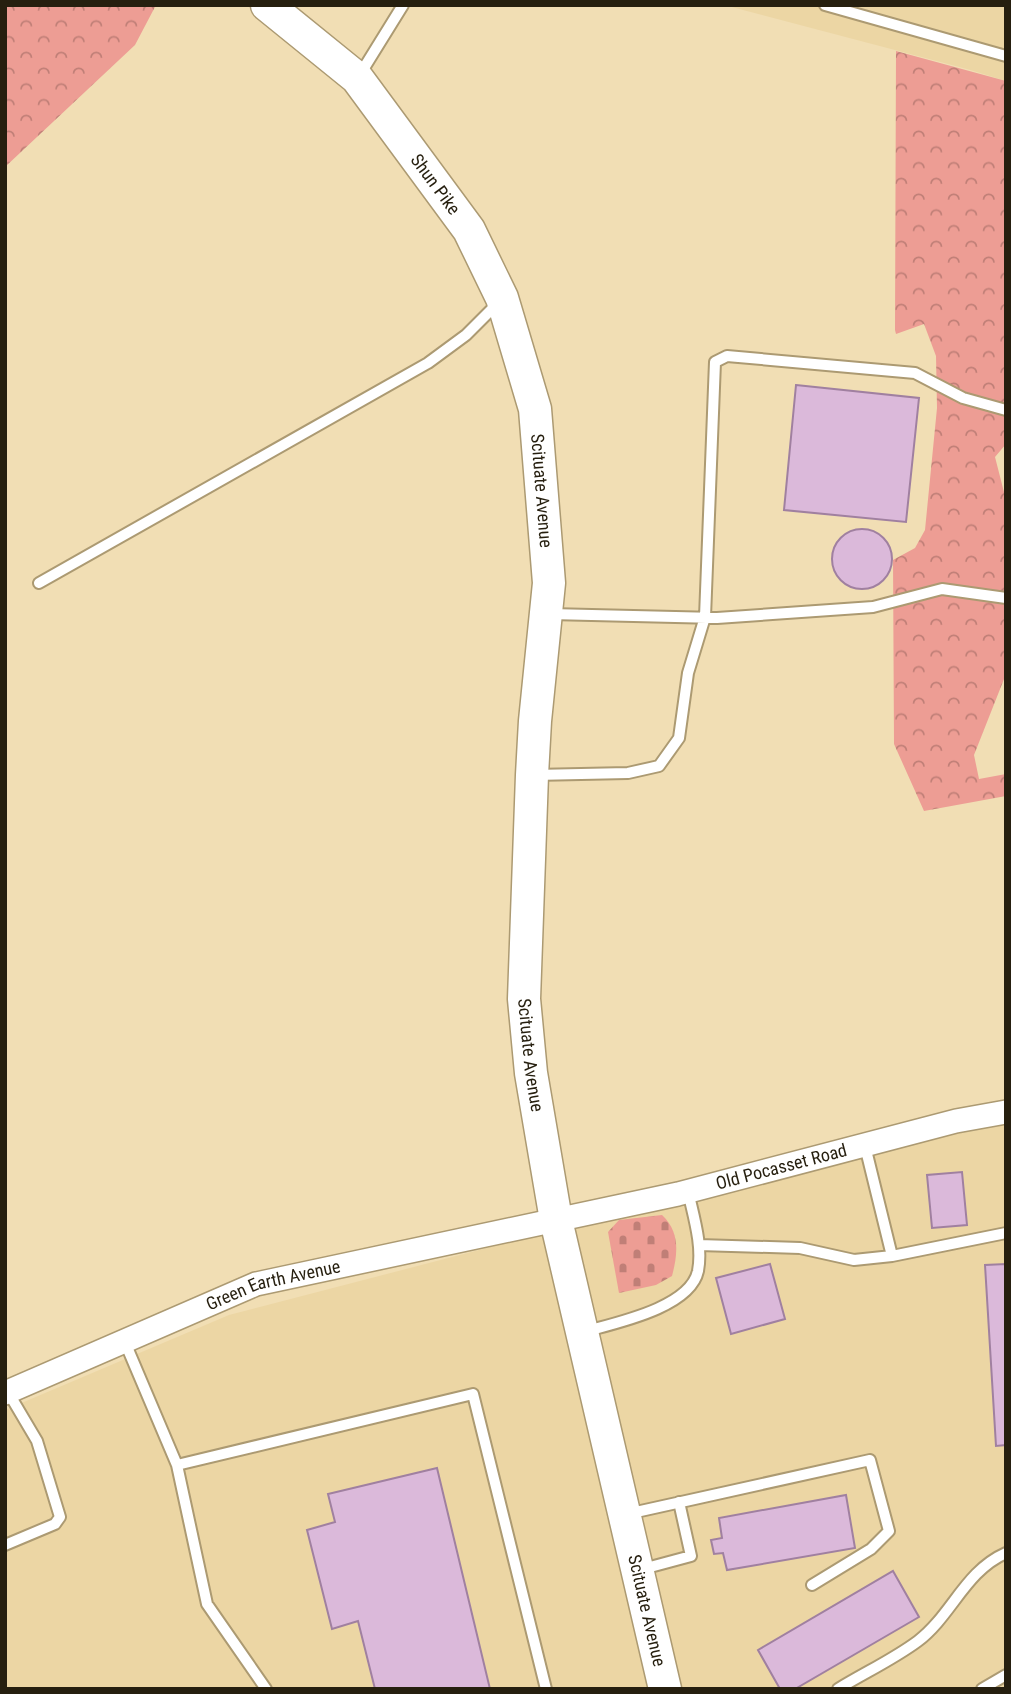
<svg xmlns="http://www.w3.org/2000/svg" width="1011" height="1694" font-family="'Roboto Condensed',sans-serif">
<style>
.built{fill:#ecd6a4}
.forest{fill:url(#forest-crowns)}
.cemetery{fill:url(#cemetery-stones)}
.building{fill:#dbb9da;stroke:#a080a0;stroke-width:2}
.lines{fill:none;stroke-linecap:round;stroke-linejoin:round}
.service-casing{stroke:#ac9a72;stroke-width:14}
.minor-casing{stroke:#ac9a72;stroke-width:26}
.secondary-casing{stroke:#ac9a72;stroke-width:35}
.service{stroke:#fff;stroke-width:10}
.minor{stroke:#fff;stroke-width:23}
.secondary{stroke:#fff;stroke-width:32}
.labels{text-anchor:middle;stroke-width:7;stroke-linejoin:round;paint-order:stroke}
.street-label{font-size:18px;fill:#261f0f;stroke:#ffebc1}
</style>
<defs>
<pattern id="forest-crowns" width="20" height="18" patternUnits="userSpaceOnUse" patternTransform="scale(1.75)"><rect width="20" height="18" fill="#ed9d94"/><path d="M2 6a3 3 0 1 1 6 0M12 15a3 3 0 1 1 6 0" fill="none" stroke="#c07f77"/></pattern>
<pattern id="cemetery-stones" width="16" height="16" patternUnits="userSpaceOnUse" patternTransform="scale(1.75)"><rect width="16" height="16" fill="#ed9d94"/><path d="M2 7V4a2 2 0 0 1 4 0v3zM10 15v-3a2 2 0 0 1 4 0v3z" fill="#c07f77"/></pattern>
</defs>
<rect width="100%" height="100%" fill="#f1deb4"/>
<path class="built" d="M724,5H1006V81L967,69Z
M1006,1113V1689H5V1410L229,1315Z"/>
<path class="forest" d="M5,5H156L135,45L5,167Z
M896,51L1006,81V444L995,457L1006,500V674L974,755L979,779L1006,774V796L924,811L894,744L893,560L915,548L925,530L937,408L936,356L924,324L896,334L895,330Z"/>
<path class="cemetery" d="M662,1215C680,1232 678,1253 672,1276L656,1285L619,1293L608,1232L619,1220Z"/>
<path class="building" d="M796,385L919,398L906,522L784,510Z
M832 559a30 30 0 1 1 60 0a30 30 0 1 1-60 0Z
M962,1172L967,1225L932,1228L927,1175Z
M770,1264L785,1319L731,1334L716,1278Z
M1006,1264V1445L996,1446L985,1265Z
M437,1468L490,1689H375L358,1621L332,1629L307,1530L335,1522L328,1494Z
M846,1495L855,1548L727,1570L723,1553L714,1554L711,1540L722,1538L719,1518Z
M893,1571L919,1617L795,1689H780L758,1650Z"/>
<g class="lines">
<g class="service-casing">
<path id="service" d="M825,5L1006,56
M359,76L403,5
M39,583L428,363L466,335L498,303
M550,614L717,618L873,607L942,589L1006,598
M534,775L628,773L659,766L679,738L688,673L705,617L715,362L727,356L915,373L963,398L1006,410
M865,1146L892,1256L1006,1233
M699,1245L800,1248L854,1260L892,1256
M583,1332C615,1323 690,1308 698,1271C703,1245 693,1215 688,1191
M124,1340L177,1465L473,1394L546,1689
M177,1465L207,1604L266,1689
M627,1514L870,1460L889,1531L871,1549L812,1585
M5,1545L55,1524L60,1517L37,1441L8,1392
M639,1570L691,1556L679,1502
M838,1689C864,1673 894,1659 918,1641C952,1615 965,1571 1006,1553
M982,1689L1006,1675"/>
</g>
<g class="minor-casing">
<g id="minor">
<path id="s1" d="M5,1393L256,1284L678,1194L956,1121L1006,1112"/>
</g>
</g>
<g class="secondary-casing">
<g id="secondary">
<path id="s2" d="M267,5L357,78L469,230L502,298L535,409L549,583L535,721L532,775L524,999L531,1073L556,1220L665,1689"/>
</g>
</g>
<use href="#service" class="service"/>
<use href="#minor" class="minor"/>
<use href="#secondary" class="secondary"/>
</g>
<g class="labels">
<g class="street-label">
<text dy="6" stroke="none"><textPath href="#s2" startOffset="248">Shun Pike</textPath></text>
<text dy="6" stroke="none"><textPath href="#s2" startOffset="578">Scituate Avenue</textPath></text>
<text dy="6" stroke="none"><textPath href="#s2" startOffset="1144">Scituate Avenue</textPath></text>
<text dy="6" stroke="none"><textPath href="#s1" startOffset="812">Old Pocasset Road</textPath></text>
<text dy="6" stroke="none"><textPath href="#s1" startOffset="290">Green Earth Avenue</textPath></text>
<text dy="6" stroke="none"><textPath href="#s2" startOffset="1712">Scituate Avenue</textPath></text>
</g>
</g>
<rect width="1011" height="1694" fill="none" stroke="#261f0f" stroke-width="14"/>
</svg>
